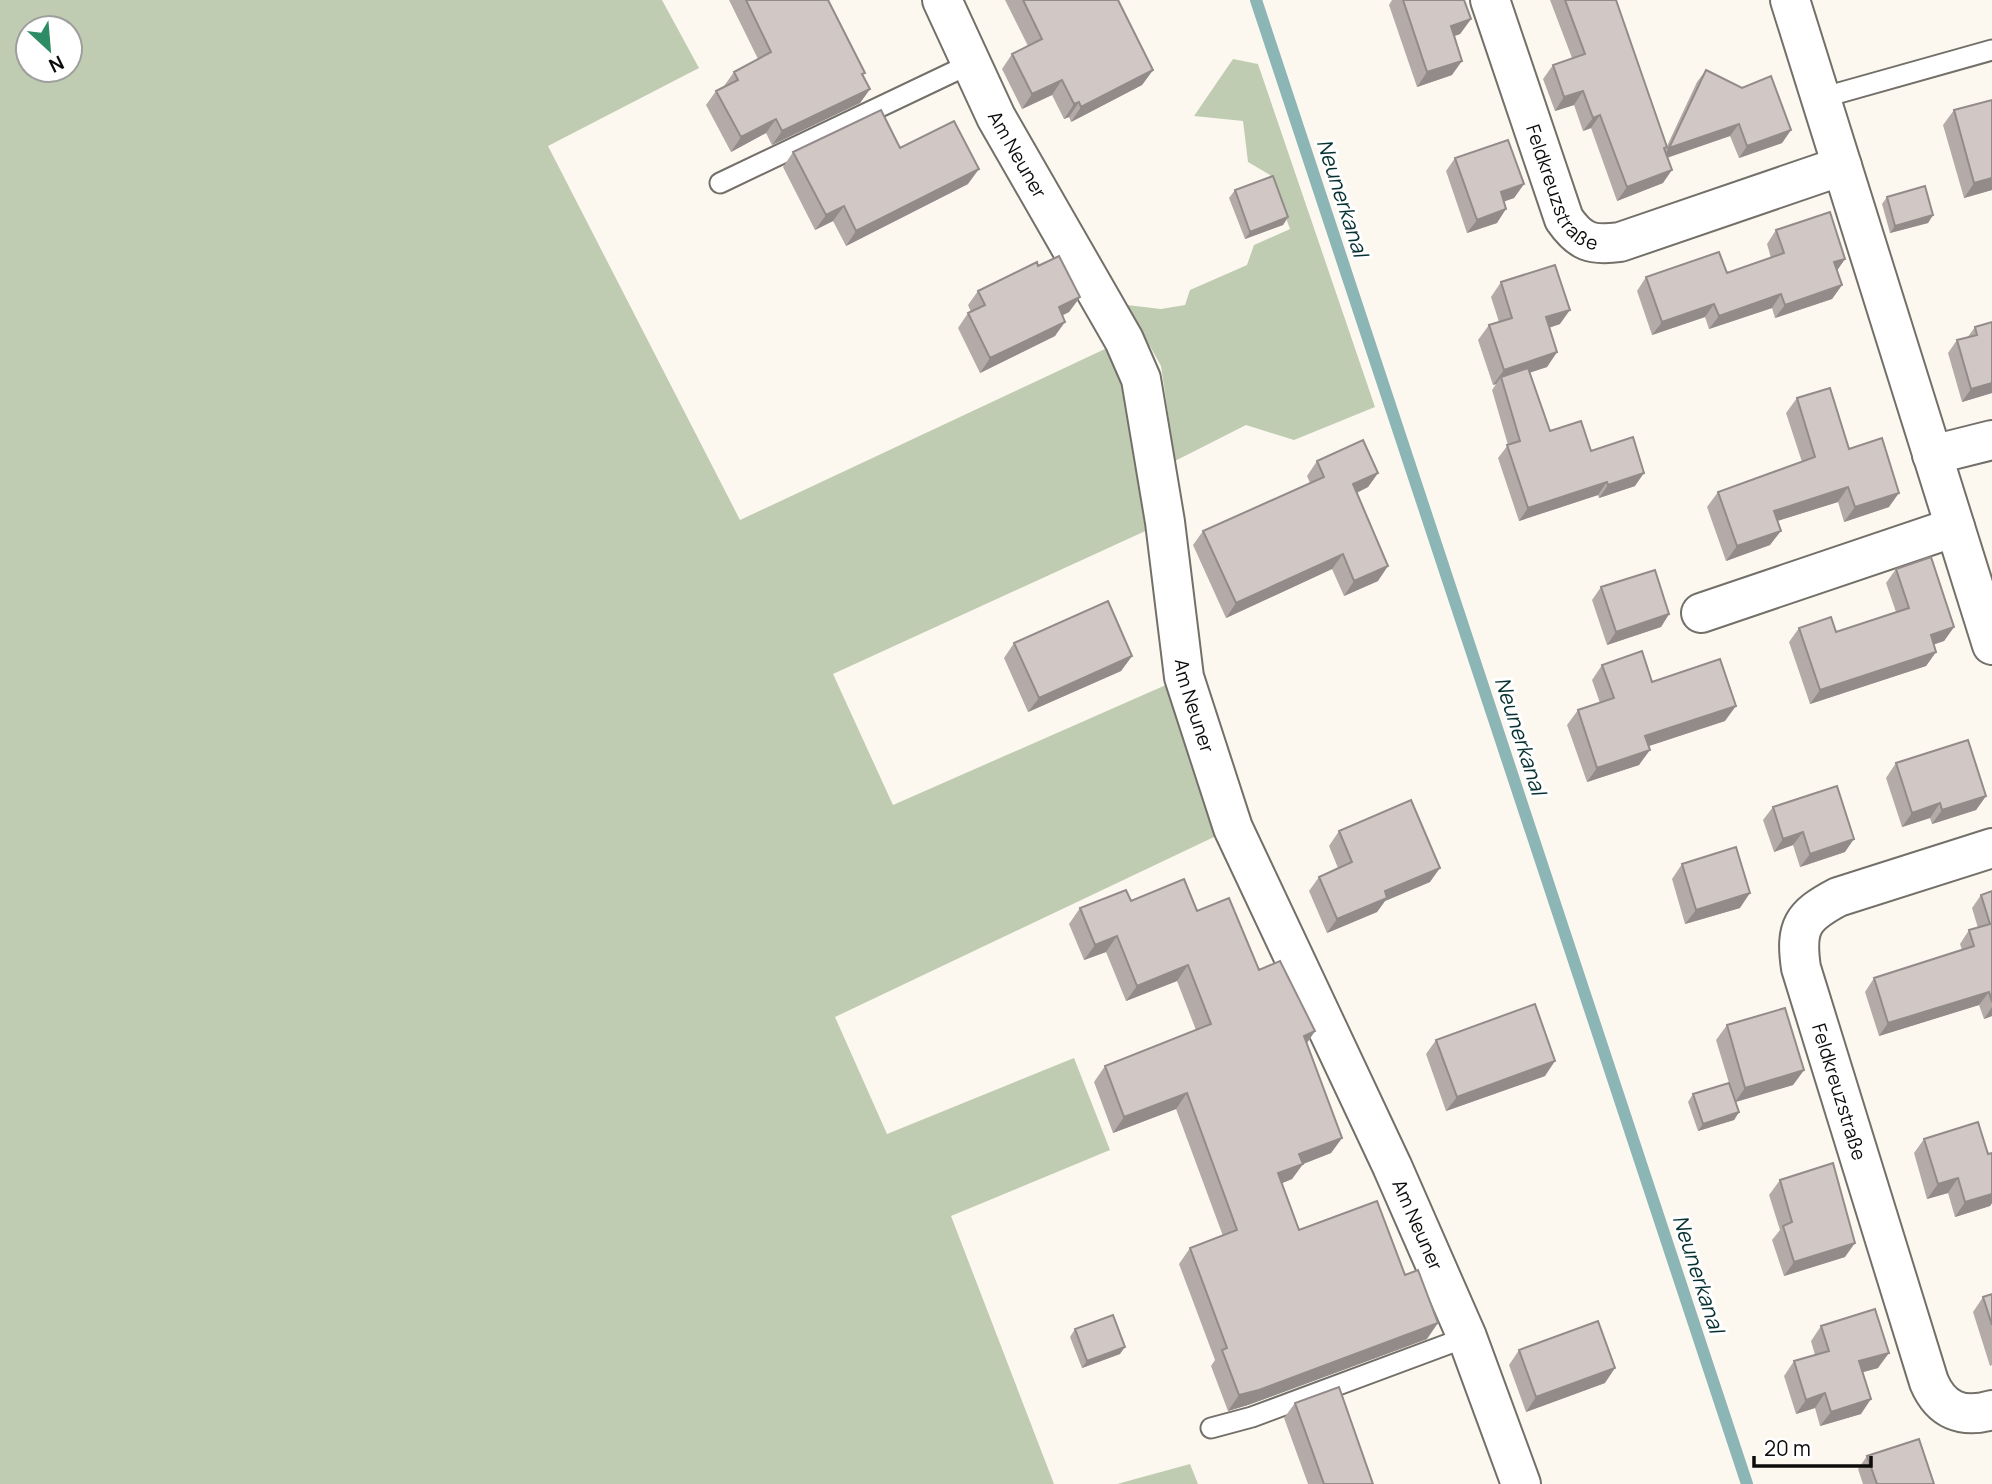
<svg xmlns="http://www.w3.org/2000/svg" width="1992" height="1484" font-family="Manrope,sans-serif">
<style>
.green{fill:#c0ccb1;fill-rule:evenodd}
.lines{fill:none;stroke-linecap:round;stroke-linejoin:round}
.stream{stroke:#8cb5b5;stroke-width:12}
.service-casing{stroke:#737069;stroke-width:23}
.minor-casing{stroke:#737069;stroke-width:42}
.service{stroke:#fff;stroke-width:19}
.minor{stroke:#fff;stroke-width:38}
.wall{fill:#b4aba9}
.shaded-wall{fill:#928b8a}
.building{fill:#d1c7c5;stroke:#928b8a;stroke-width:2}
.labels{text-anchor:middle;stroke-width:6;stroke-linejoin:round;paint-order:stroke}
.street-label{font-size:19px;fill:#0d0c0a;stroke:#fff}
.water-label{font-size:21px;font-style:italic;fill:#063031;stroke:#fff}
</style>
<rect width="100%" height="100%" fill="#fcf8f0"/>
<path class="green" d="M0,0H662L699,68L548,146L740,520L1124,340L1165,522L833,674L893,805L1184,677L1233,828L835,1017L887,1134L1074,1058L1110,1150L951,1216L1054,1484H0ZM28,28H70V70H28Z
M1233,59L1258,64L1375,407L1294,440L1246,425L1175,461L1161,366L1127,305L1161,309L1185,305L1190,290L1247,265L1254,245L1290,229L1270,175L1248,162L1243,121L1194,116Z
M1190,1464L1198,1484H1117Z"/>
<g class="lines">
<path class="stream" d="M1256,0L1747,1484"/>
<g class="service-casing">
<path id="service" d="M1821,98L1992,50
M720,183L970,64
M1211,1428L1252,1417L1467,1337"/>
</g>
<g class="minor-casing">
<g id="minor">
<path id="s1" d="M942,0L996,117L1124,340L1141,379L1165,522L1184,677L1233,828L1392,1166L1467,1337L1521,1484"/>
<path id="s2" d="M1490,0L1564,219C1580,242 1591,246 1620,242L1842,166"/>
<path d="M1790,0L1992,645"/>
<path d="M1932,455L1992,440"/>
<path d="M1701,613L1955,527"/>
<path id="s3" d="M1992,848L1838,897C1802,916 1795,927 1801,968L1929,1382C1941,1410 1962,1419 1992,1410"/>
</g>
</g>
<use href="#service" class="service"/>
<use href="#minor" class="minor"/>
</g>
<path class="wall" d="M729,0H828L870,89L860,103L772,145L766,133L731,152L706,105L716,91L724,87V86L734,72L758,59Z
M1005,0H1118L1153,70L1142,85L1071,122L1069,117L1064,119L1052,95L1022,109L1002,69L1012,54L1028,46Z
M1392,0H1464L1471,19L1460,34L1454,36L1452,75L1417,87L1389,5Z
M1550,0H1616L1667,146L1697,82L1706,70L1791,130L1782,143L1739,158L1730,136L1667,157L1663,183L1617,201L1591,128L1583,131L1574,105L1555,111L1543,79L1553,65L1572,58Z
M1992,100V190L1964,198L1943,125L1954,110Z
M900,148L968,184L846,246L833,221L815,230L783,167L793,152Z
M1455,158L1524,184L1514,198L1504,201L1497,223L1467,233L1446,171Z
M1235,190L1288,217L1283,225L1245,239L1229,198Z
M1887,197L1933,215L1928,223L1890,233L1882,204Z
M1776,230L1845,259L1837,270L1842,285L1832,299L1775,318L1772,308L1709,329L1705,317L1652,335L1637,291L1646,277L1727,273L1771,258L1767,244Z
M1038,266L1080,297L1069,312L1063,315L1055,336L980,373L958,328L968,313L971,312L968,305L978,291Z
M1501,282L1560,324L1549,328L1557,352L1547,367L1530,372L1550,431L1591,451L1635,486L1599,498L1598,495L1519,521L1498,458L1508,445L1492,390L1496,384L1493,385L1478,340L1489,325L1499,322L1491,297Z
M1975,327L1992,393L1962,402L1948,353L1957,340L1967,338Z
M1797,398L1849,449L1889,507L1844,522L1838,502L1777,521L1770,545L1726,561L1707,507L1718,492L1802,462L1786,413Z
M1317,461L1378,473L1368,487L1357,493L1378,581L1344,596L1332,569L1226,618L1193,545L1203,531L1310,483L1307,476Z
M1896,569L1954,627L1944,641L1934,644L1936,652L1926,666L1810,704L1789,642L1799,628L1836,632L1896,612L1886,583Z
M1601,587L1669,614L1661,627L1607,645L1592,600Z
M1014,643L1132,656L1121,671L1028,712L1004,658Z
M1602,665L1652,682L1725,721L1648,746L1639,765L1587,782L1567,725L1578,710L1600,703L1592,680Z
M1896,763L1986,796L1976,810L1932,824L1930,818L1902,827L1886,778Z
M1773,807L1845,852L1800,867L1793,845L1774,852L1763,820Z
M1339,831L1430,882L1385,901L1377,912L1327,933L1309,891L1319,877L1338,868L1329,846Z
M1682,864L1740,908L1685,924L1672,879Z
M1992,891V1016L1984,1019L1979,1005L1879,1036L1865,992L1874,978L1962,950L1960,944L1969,930L1978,928L1972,908L1981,895Z
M1131,901L1197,911L1259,970L1315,1031L1307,1043L1342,1138L1331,1153L1303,1164L1292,1179L1282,1183L1299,1230L1427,1339L1248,1405L1228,1411L1211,1366L1215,1360L1179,1264L1190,1248L1223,1236L1176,1109L1113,1133L1094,1082L1105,1066L1196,1030L1177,981L1126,1001L1106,952L1084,960L1069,924L1080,908Z
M1727,1025L1804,1070L1793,1085L1736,1102L1739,1112L1734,1120L1698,1131L1688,1102L1693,1094L1729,1083L1716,1040Z
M1436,1040L1545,1076L1446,1111L1426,1054Z
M1924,1139L1988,1154L1992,1153V1203L1990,1206L1955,1217L1948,1193L1927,1199L1914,1153Z
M1780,1180L1845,1257L1784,1276L1772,1240L1780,1230L1769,1195Z
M1992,1294V1365L1990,1366L1973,1312L1983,1297Z
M1821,1326L1878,1368L1863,1372L1861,1414L1820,1426L1815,1408L1796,1414L1784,1376L1794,1361L1815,1355L1811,1341Z
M1075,1329L1120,1354L1082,1368L1070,1337Z
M1519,1350L1605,1383L1526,1412L1509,1365Z
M1295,1403L1373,1484H1308L1284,1418Z
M1867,1456L1934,1484H1863L1858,1469Z"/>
<path class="shaded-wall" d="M1471,19L1460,34L1441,41L1451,26Z
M1462,61L1452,75L1417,87L1427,72Z
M1153,70L1142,85L1071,122L1081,107Z
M1062,80L1052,95L1022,109L1032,94Z
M870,89L860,103L772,145L782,131Z
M1583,91L1574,105L1555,111L1564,97Z
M1079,102L1069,117L1064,119L1074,104Z
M1600,115L1591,128L1583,131L1593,118Z
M776,119L766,133L731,152L741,137Z
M1739,124L1730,136L1661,160L1669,148Z
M1791,130L1782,143L1739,158L1747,146Z
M979,169L968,184L846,246L856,231Z
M1672,170L1663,183L1617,201L1627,187Z
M1992,178V190L1964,198L1974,183Z
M1524,184L1514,198L1492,206L1501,192Z
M844,206L833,221L815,230L826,215Z
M1506,209L1497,223L1467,233L1477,220Z
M1933,215L1928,223L1890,233L1895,226Z
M1288,217L1283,225L1245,239L1250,232Z
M1845,259L1836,272L1834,262Z
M1842,285L1832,299L1775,318L1785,305Z
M1781,294L1772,308L1709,329L1719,316Z
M1080,297L1069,312L1049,322L1059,307Z
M1714,304L1705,317L1652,335L1662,322Z
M1570,310L1560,324L1535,332L1546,317Z
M1065,322L1055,336L980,373L990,358Z
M1557,352L1547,367L1502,382L1501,377L1496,384L1493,385L1504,370Z
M1992,383V393L1962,402L1971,389Z
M1378,473L1368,487L1343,499L1353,484Z
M1644,473L1635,486L1599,498L1608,485Z
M1607,482L1598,495L1519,521L1528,508Z
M1848,487L1838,502L1764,525L1774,511Z
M1899,493L1889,507L1844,522L1855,507Z
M1781,531L1770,545L1726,561L1737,546Z
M1343,554L1332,569L1226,618L1236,603Z
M1388,566L1378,581L1344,596L1354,581Z
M1669,614L1661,627L1607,645L1616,632Z
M1954,627L1944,641L1921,649L1931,635Z
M1936,652L1926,666L1810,704L1820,690Z
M1132,656L1121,671L1028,712L1039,698Z
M1736,706L1725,721L1634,751L1645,736Z
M1650,750L1639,765L1587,782L1597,768Z
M1986,796L1976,810L1932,824L1942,810Z
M1940,803L1930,818L1902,827L1912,813Z
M1803,832L1793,845L1774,852L1783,839Z
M1854,839L1845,852L1800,867L1810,854Z
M1440,868L1430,882L1385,901L1377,912L1327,933L1337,919L1385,891Z
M1750,893L1740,908L1685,924L1696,910Z
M1117,936L1106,952L1084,960L1095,945Z
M1188,965L1177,981L1126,1001L1137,986Z
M1989,992L1979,1005L1879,1036L1888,1023Z
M1992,1007V1016L1984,1019Z
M1315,1031L1304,1047V1036Z
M1555,1061L1545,1076L1446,1111L1457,1097Z
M1804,1070L1793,1085L1735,1102L1745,1088Z
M1187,1093L1176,1109L1113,1133L1124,1117Z
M1739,1112L1734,1120L1698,1131L1703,1124Z
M1342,1138L1331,1153L1303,1164L1292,1179L1268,1189L1278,1173L1299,1154Z
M1958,1178L1948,1193L1927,1199L1938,1184Z
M1992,1194V1203L1990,1206L1955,1217L1965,1202Z
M1855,1243L1845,1257L1784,1276L1794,1262Z
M1438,1323L1427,1339L1248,1405L1228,1411L1239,1395Z
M1125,1347L1120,1354L1082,1368L1087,1361Z
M1889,1353L1878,1368L1849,1376L1859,1361Z
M1615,1368L1605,1383L1526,1412L1536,1397Z
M1825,1393L1815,1408L1796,1414L1806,1400Z
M1871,1399L1861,1414L1820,1426L1831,1412Z"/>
<path class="building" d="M746,0H828L865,73L862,74L870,89L782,131L776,119L741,137L716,91L738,80L734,72L771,52Z
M1023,0H1118L1153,70L1081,107L1079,102L1074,104L1062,80L1032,94L1012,54L1042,39Z
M1403,0H1464L1471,19L1451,26L1462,61L1427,72Z
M1565,0H1616L1667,147L1664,148L1672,170L1627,187L1600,115L1593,118L1583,91L1564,97L1553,65L1585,54Z
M1706,70L1742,88L1771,76L1791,130L1747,146L1739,124L1669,148Z
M1992,100V178L1974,183L1954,110Z
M881,110L900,148L954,121L979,169L856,231L844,206L826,215L793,152Z
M1508,140L1524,184L1501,192L1506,209L1477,220L1455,158Z
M1273,176L1288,217L1250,232L1235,190Z
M1925,186L1933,215L1895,226L1887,197Z
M1830,212L1845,259L1834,262L1842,285L1785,305L1781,294L1719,316L1714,304L1662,322L1646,277L1719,252L1727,273L1784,253L1776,230Z
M1059,256L1080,297L1059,307L1065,322L990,358L968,313L985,305L978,291L1037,262L1038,266Z
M1555,265L1570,310L1546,317L1557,352L1504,370L1489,325L1512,318L1501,282Z
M1992,322V383L1971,389L1957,340L1977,335L1975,327Z
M1528,368L1550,431L1581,421L1591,451L1633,437L1644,473L1608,485L1607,482L1528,508L1507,445L1520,441L1501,377Z
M1830,388L1849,449L1882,438L1899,493L1855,507L1848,487L1774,511L1781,531L1737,546L1718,492L1815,457L1797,398Z
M1363,440L1378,473L1353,484L1388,566L1354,581L1343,554L1236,603L1203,531L1324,477L1317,461Z
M1931,557L1954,627L1931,635L1936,652L1820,690L1799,628L1831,617L1836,632L1909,608L1896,569Z
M1655,570L1669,614L1616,632L1601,587Z
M1108,601L1132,656L1039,698L1014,643Z
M1642,651L1652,682L1720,659L1736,706L1645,736L1650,750L1597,768L1578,710L1614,698L1602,665Z
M1968,740L1986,796L1942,810L1940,803L1912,813L1896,763Z
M1837,786L1854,839L1810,854L1803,832L1783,839L1773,807Z
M1411,800L1440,868L1385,891L1387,898L1337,919L1319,877L1352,862L1339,831Z
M1736,847L1750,893L1696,910L1682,864Z
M1184,879L1197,911L1229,898L1259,970L1280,961L1315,1031L1304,1036L1342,1138L1299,1154L1303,1164L1278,1173L1299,1230L1377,1201L1405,1275L1418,1270L1438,1323L1259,1390L1239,1395L1222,1350L1227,1348L1190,1248L1237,1230L1187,1093L1124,1117L1105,1066L1211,1024L1188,965L1137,986L1117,936L1095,945L1080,908L1126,890L1131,901Z
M1992,891V1002L1989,992L1888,1023L1874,978L1974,946L1969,930L1990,924L1981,895Z
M1535,1004L1555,1061L1457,1097L1436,1040Z
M1785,1008L1804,1070L1745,1088L1727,1025Z
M1729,1083L1739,1112L1703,1124L1693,1094Z
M1978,1122L1988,1154L1992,1153V1194L1965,1202L1958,1178L1938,1184L1924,1139Z
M1833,1163L1855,1243L1794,1262L1783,1226L1792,1222L1780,1180Z
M1992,1294V1325L1983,1297Z
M1875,1309L1889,1353L1859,1361L1871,1399L1831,1412L1825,1393L1806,1400L1794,1361L1829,1351L1821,1326Z
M1113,1315L1125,1347L1087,1361L1075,1329Z
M1598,1321L1615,1368L1536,1397L1519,1350Z
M1339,1387L1373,1484H1324L1295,1403Z
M1919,1439L1934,1484H1877L1867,1456Z"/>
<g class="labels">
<g class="street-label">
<text dy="7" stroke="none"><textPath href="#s1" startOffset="172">Am Neuner</textPath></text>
<text dy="7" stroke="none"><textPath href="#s2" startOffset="203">Feldkreuzstraße</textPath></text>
<text dy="7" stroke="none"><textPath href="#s1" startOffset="760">Am Neuner</textPath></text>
<text dy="7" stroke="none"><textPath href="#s3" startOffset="380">Feldkreuzstraße</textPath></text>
<text dy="7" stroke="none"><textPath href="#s1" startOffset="1326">Am Neuner</textPath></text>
</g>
<g class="water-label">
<text transform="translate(1342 198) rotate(72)" y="7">Neunerkanal</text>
<text transform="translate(1520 736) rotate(72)" y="7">Neunerkanal</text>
<text transform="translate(1698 1274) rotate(72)" y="7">Neunerkanal</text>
</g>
</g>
<g transform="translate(49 49) rotate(154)"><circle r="33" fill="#ffffff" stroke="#9e9e9d" stroke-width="2"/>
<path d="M0-5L12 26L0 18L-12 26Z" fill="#2e8c64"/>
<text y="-10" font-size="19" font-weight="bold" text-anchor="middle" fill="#0d0c0a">N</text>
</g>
<path d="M1754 1456v10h117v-10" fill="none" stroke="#0d0c0a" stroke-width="3.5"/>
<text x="1764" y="1456" font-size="21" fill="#0d0c0a" stroke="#ffffff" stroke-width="5" paint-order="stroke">20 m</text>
</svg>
